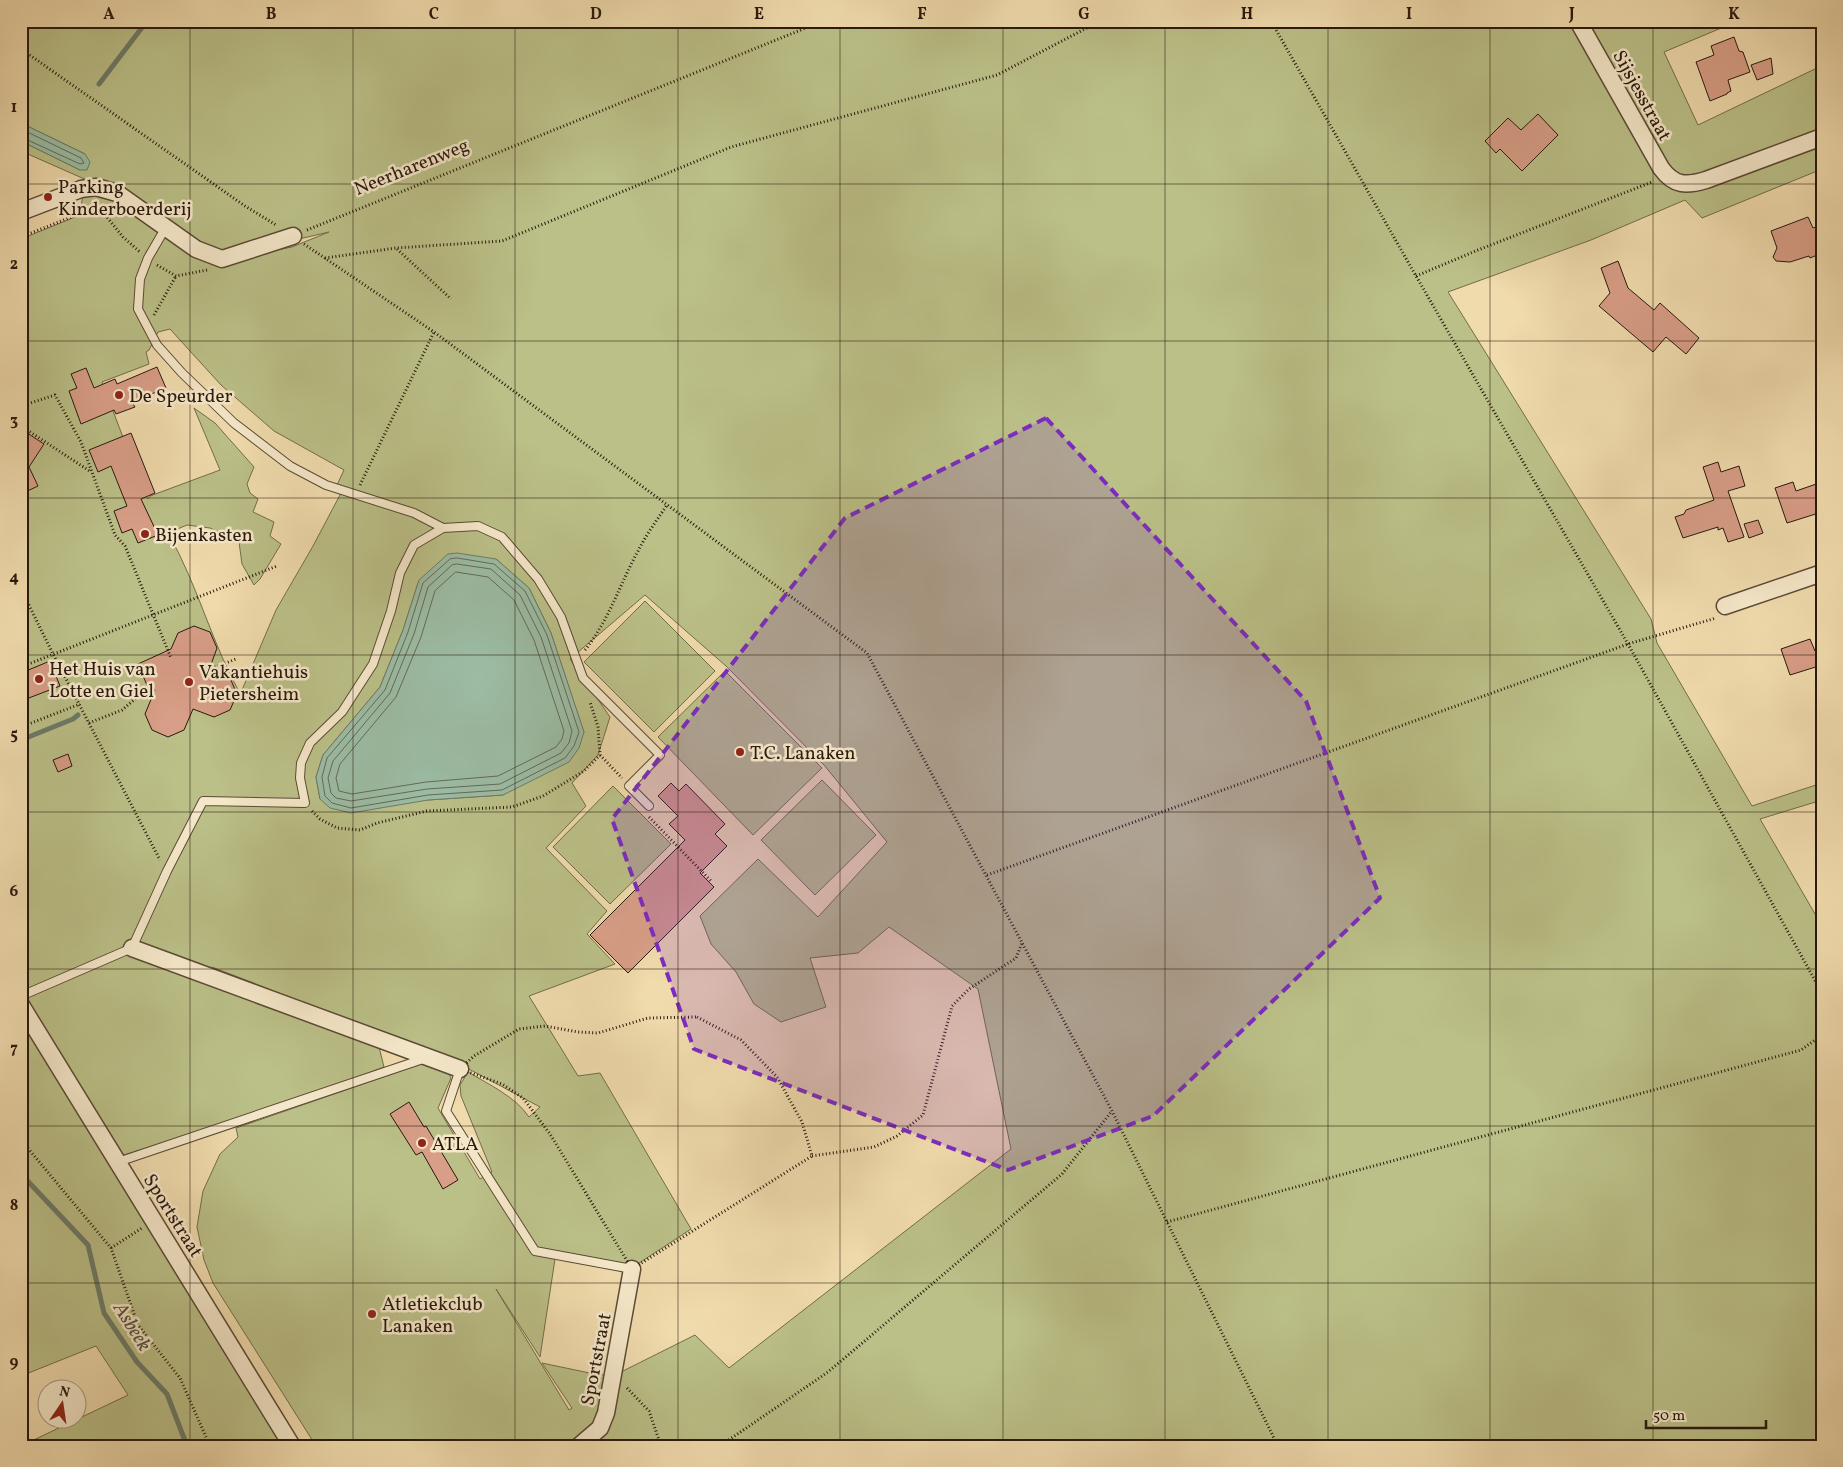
<svg xmlns="http://www.w3.org/2000/svg" width="1843" height="1467" font-family="Vollkorn,serif">
<style>
.green{fill:#bbc088;stroke:#726c4a;fill-rule:evenodd}
.water{fill:#9bbca4;stroke:#6d7b68}
.lines{fill:none;stroke-linecap:round;stroke-linejoin:round}
.shore{stroke:#626a58;stroke-width:1}
.stream{stroke:#6d7b68;stroke-width:5}
.building{fill:#d89e87;stroke:#29190d}
.service-casing{stroke:#5b4a35;stroke-width:10}
.minor-casing{stroke:#5b4a35;stroke-width:19}
.path{stroke:#29190d;stroke-width:3;stroke-dasharray:1 2.5;stroke-linecap:butt}
.service{stroke:#f5e8ca;stroke-width:8}
.minor{stroke:#f5e8ca;stroke-width:16}
.marked{fill:#7b2cbf;fill-opacity:0.2;stroke:#7b2cbf;stroke-width:4;stroke-dasharray:10 6;stroke-linejoin:round}
.grid{fill:none;stroke:#29190d;stroke-width:1;stroke-opacity:0.55}
.poi-dot{fill:#8f2418;stroke:#f5e8ca;stroke-width:2}
.labels{text-anchor:middle;stroke-width:5;stroke-linejoin:round;paint-order:stroke}
.street-label{font-size:19px;fill:#29190d;stroke:#f5e8ca}
.poi-label{font-size:19px;fill:#29190d;stroke:#f5e8ca;text-anchor:start}
.water-label{font-size:20px;font-style:italic;fill:#515242;stroke:#f5e8ca}
.neatline{fill:none;stroke:#29190d;stroke-width:2}
.grid-label{font-size:16px;text-anchor:middle;font-weight:bold;fill:#29190d}
</style>
<rect width="100%" height="100%" fill="#f0dbad"/>
<filter id="stains"><feTurbulence type="fractalNoise" baseFrequency=".004" numOctaves="4"/><feColorMatrix values="0 0 0 0 .2 0 0 0 0 .09 0 0 0 0 .02 0 0 0 .5 -.17"/></filter>
<radialGradient id="worn" r=".72"><stop offset=".6" stop-color="#630" stop-opacity="0"/><stop offset="1" stop-color="#630" stop-opacity=".3"/></radialGradient>
<path class="green" d="M21,21H1738L1664,52L1698,125L1817,68L1822,80V169L1702,218L1685,200L1591,240L1448,292L1651,619L1657,643L1752,806L1822,783V800L1760,819L1822,926V1446H316L213,1283L204,1260L197,1227L203,1191L220,1154L238,1137L236,1128L424,1063L447,1069L451,1078L438,1108L480,1179L492,1172L461,1096L460,1085L468,1072C488,1084 516,1097 529,1117L540,1107L452,1060L212,967L211,983L378,1043L384,1067L286,1104L111,1159L286,1446H21L128,1395L96,1346L21,1376V239L80,215L83,193L104,195L222,261L292,247L329,232L222,257L89,181L21,151V141L80,170L85,154L21,123ZM170,329L221,385L274,431L344,470L337,485L340,495L313,546L276,610L242,690V697C212,645 198,585 168,533L187,525L210,528L239,542L242,564L254,585L260,579L281,544L270,536L274,522L253,512L258,499L250,493L247,484L254,467L215,423L194,408L220,470L150,496L148,499L143,490L102,382L149,364L146,352L149,350L158,332ZM496,559L529,588L551,633L584,733L503,795L428,800L320,799L316,777L323,755L380,687L403,630L419,580ZM645,595L726,666L824,765L887,842L818,917L758,859L700,916L711,944L736,972L754,1004L781,1022L826,1007L810,958L858,953L889,927L978,989L1011,1149L729,1368L695,1335L617,1374L599,1375L542,1363L572,1408L569,1410L496,1289L540,1357L555,1259L563,1255L633,1267L691,1229L600,1073L578,1076L529,996L615,964L587,934L607,911L546,848L586,806L572,783L598,755L610,717L570,659Z
M645,601L715,671L654,732L584,662Z
M725,671L822,768L753,835L658,737Z
M822,780L876,835L815,895L761,840Z
M613,786L671,844L610,904L553,847Z"/>
<path class="water" d="M21,123L85,154L90,162L87,170H80L21,141Z
M457,553L496,559L529,588L551,633L584,732L579,748L569,762L503,795L428,800L351,813L330,808L320,799L316,777L323,755L380,687L403,630L419,580L448,554Z"/>
<g class="lines">
<path class="shore" d="M21,129L81,158L84,163L80,164L21,137
M457,558L494,564L525,591L547,635L579,732L574,746L565,758L502,790L428,795L351,808L332,803L325,796L322,777L327,758L385,690L408,632L423,583L450,559Z
M457,564L491,569L520,595L541,637L572,731L569,743L561,753L500,784L427,789L351,801L336,798L331,793L328,778L333,761L390,693L414,634L428,587L452,565Z
M456,572L488,577L514,600L534,640L564,731L562,739L556,747L498,776L426,782L352,794L339,791L336,778L340,764L396,697L421,637L435,591Z"/>
<path class="stream" d="M99,84L147,21
M21,740L73,719L78,715
M21,1174L88,1245L104,1313L137,1362L167,1394L187,1446"/>
</g>
<path class="building" d="M1734,37L1739,51L1743,52L1750,72L1728,80L1731,91L1727,93V94L1710,101L1696,62L1714,55L1711,46Z
M1771,58L1773,74L1757,80L1751,65Z
M1538,114L1558,135L1522,171L1500,149L1496,153L1485,141L1508,118L1521,130Z
M1808,217L1813,228L1822,225V253L1810,258L1809,256L1790,262L1776,261L1773,257L1777,248L1771,231Z
M1618,261L1628,288L1654,310L1660,303L1699,338L1686,354L1666,337L1653,352L1599,306L1610,293L1601,268Z
M157,367L166,388L132,402L135,407L116,414L114,410L81,424L69,391L77,388L71,374L86,368L94,388L115,379L117,384Z
M21,429L44,444L29,467L38,486L21,494Z
M131,433L155,493L141,499L158,535L138,543L132,529L122,533L114,511L127,506L111,466L98,472L89,450Z
M1718,462L1721,472L1739,466L1745,486L1728,491L1744,537L1728,542L1723,528L1718,530V527L1683,538L1675,517L1684,514L1686,510L1714,500L1703,467Z
M1793,482L1796,491L1822,482V512L1787,523L1775,488Z
M1758,520L1763,533L1749,538L1744,524Z
M194,626L210,632L217,648L209,670L230,678L237,694L230,710L214,717L193,709L184,730L168,737L152,730L145,714L152,697L138,664L171,649L178,633Z
M1810,639L1815,651L1822,649V665L1790,675L1781,649Z
M50,661L60,686L21,701V673Z
M68,754L72,766L58,772L53,760Z
M671,783L679,791L686,784L725,824L715,834L727,846L700,873L714,887L628,973L590,935L685,840L669,824L678,816L658,796Z
M409,1102L424,1127L426,1126L458,1180L443,1189L422,1152L416,1155L390,1114Z"/>
<g class="lines">
<g class="service-casing">
<path id="service" d="M443,528L478,526L502,537L538,579L561,617L583,678L660,755L629,786L649,806
M21,996L132,948L167,871L203,801L305,803L300,778L301,763L310,743L342,712L373,664L391,611L400,573L414,545L443,528L414,513L326,485L290,466L234,423L182,373L157,345L138,309L140,279L148,258L166,227
M460,1069L446,1111L535,1251L632,1269
M118,1162L426,1058"/>
</g>
<g class="minor-casing">
<path id="minor" d="M1578,21L1661,168C1674,186 1686,186 1706,180L1822,137
M21,212L81,189L96,187L117,193L196,249L222,259L293,236
M1725,606L1822,573
M132,948L460,1069
M21,1005L292,1446
M579,1446L600,1428L606,1413L632,1269"/>
</g>
<path class="path" d="M1271,21L1416,276L1628,644L1822,993
M21,49L245,206L276,225
M307,230L823,21
M21,237L84,212L94,210L102,211L123,237L140,252
M304,244L434,332L867,653L1112,1111L1278,1446
M397,249L451,299
M325,258L396,248L502,241L731,147L997,75L1100,21
M157,265L176,276L207,270
M1416,276L1478,250L1652,182
M154,315L176,276
M21,406L55,395L81,442L115,535L125,546L171,658
M21,426L91,472
M360,485L434,332
M21,589L53,654L160,860
M585,650C609,620 620,584 638,551C646,535 657,520 667,505
M21,667L277,566
M205,671L236,659
M89,723L122,710L135,699L156,689
M21,727L80,704
M600,755L622,778
M312,811L320,819L337,828L360,830L377,823L427,811L512,807L543,796L584,771L600,755L598,727L590,702
M649,817L711,881
M987,875L1628,644L1716,618
M697,1017L741,1040L777,1077L802,1122L812,1156L632,1269L550,1134L523,1098L502,1084L460,1069L474,1056L519,1029L545,1026L578,1032L598,1033L648,1018Z
M21,1140L111,1248L138,1325L180,1378L210,1446
M812,1156L874,1147L897,1136L923,1115L952,1006L969,989L1016,958L1022,943
M1167,1222L1801,1050L1822,1035
M111,1248L142,1228
M627,1388L649,1411L661,1446
M720,1446L828,1372L1062,1174L1112,1111"/>
<use href="#service" class="service"/>
<use href="#minor" class="minor"/>
</g>
<path class="marked" d="M1046,418L1306,701L1380,898L1153,1116L1008,1170L694,1049L612,819L845,518Z"/>
<path class="grid" d="M190,21V1446M353,21V1446M515,21V1446M678,21V1446M840,21V1446M1003,21V1446M1165,21V1446M1328,21V1446M1490,21V1446M1653,21V1446M21,184H1822M21,341H1822M21,498H1822M21,655H1822M21,812H1822M21,969H1822M21,1126H1822M21,1283H1822"/>
<g class="poi-dot">
<circle cx="48" cy="197" r="5"/>
<circle cx="119" cy="395" r="5"/>
<circle cx="145" cy="534" r="5"/>
<circle cx="39" cy="679" r="5"/>
<circle cx="189" cy="682" r="5"/>
<circle cx="740" cy="752" r="5"/>
<circle cx="422" cy="1143" r="5"/>
<circle cx="372" cy="1314" r="5"/>
</g>
<g class="labels">
<g class="street-label">
<text transform="translate(1643 95) rotate(61)" y="7">Sijsjesstraat</text>
<text transform="translate(411 166) rotate(-22)" y="7">Neerharenweg</text>
<text transform="translate(174 1215) rotate(58)" y="7">Sportstraat</text>
<text transform="translate(595 1359) rotate(-79)" y="7">Sportstraat</text>
</g>
<g class="poi-label">
<text x="58" y="193">Parking<tspan x="58" dy="22">Kinderboerderij</tspan></text>
<text x="129" y="402">De Speurder</text>
<text x="155" y="541">Bijenkasten</text>
<text x="49" y="675">Het Huis van<tspan x="49" dy="22">Lotte en Giel</tspan></text>
<text x="199" y="678">Vakantiehuis<tspan x="199" dy="22">Pietersheim</tspan></text>
<text x="750" y="759">T.C. Lanaken</text>
<text x="432" y="1150">ATLA</text>
<text x="382" y="1310">Atletiekclub<tspan x="382" dy="22">Lanaken</tspan></text>
</g>
<g class="water-label">
<text transform="translate(133 1326) rotate(58)" y="7">Asbeek</text>
</g>
</g>
<rect width="1843" height="1467" fill="none" stroke="#f0dbad" stroke-width="55"/>
<g transform="translate(62 1404) rotate(13)"><circle r="24" fill="#f5e8ca" stroke="#a3957e"/>
<path d="M0-4L9 19L0 12L-9 19Z" fill="#8f2418"/>
<text y="-8" font-size="14" font-weight="bold" text-anchor="middle" fill="#29190d">N</text>
</g>
<path d="M1646 1420v8h120v-8" fill="none" stroke="#29190d" stroke-width="2.5"/>
<text x="1653" y="1420" font-size="15" fill="#29190d" stroke="#f5e8ca" stroke-width="4" paint-order="stroke">50 m</text>
<rect x="28" y="28" width="1788" height="1412" class="neatline"/>
<g class="grid-label">
<text x="109" y="19">A</text>
<text x="271" y="19">B</text>
<text x="434" y="19">C</text>
<text x="596" y="19">D</text>
<text x="759" y="19">E</text>
<text x="922" y="19">F</text>
<text x="1084" y="19">G</text>
<text x="1247" y="19">H</text>
<text x="1409" y="19">I</text>
<text x="1572" y="19">J</text>
<text x="1734" y="19">K</text>
<text x="14" y="112">1</text>
<text x="14" y="269">2</text>
<text x="14" y="425">3</text>
<text x="14" y="582">4</text>
<text x="14" y="739">5</text>
<text x="14" y="896">6</text>
<text x="14" y="1053">7</text>
<text x="14" y="1210">8</text>
<text x="14" y="1367">9</text>
</g>
<rect width="100%" height="100%" filter="url(#stains)"/>
<rect width="100%" height="100%" fill="url(#worn)"/>
</svg>
